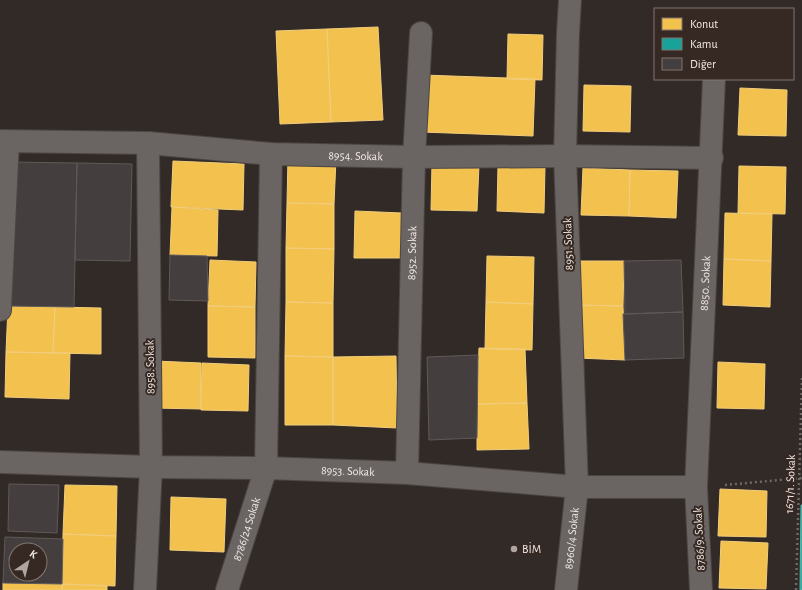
<svg xmlns="http://www.w3.org/2000/svg" width="802" height="590" font-family="'Alegreya Sans',sans-serif">
<style>
.homes{fill:#f2c14e;stroke:#f2cd7b}
.public{fill:#17a398;stroke:#59b8af}
.building{fill:#443f3e;stroke:#5f5959;fill-rule:evenodd}
.lines{fill:none;stroke-linecap:round;stroke-linejoin:round}
.minor-casing{stroke:#4c4643;stroke-width:24}
.path{stroke:#6e6967;stroke-width:2.5;stroke-dasharray:2 3;stroke-linecap:butt}
.minor{stroke:#6a6462;stroke-width:22}
.poi-dot{fill:#afa6a2;stroke:#362822;stroke-width:1.5}
.labels{text-anchor:middle;stroke-width:4;stroke-linejoin:round;paint-order:stroke}
.street-label{font-size:12px;fill:#f2e9e5;stroke:#362822}
.poi-label{font-size:12px;fill:#f2e9e5;stroke:#362822;text-anchor:start}
</style>
<rect width="100%" height="100%" fill="#322a26"/>
<path class="homes" d="M378,27L383,120L331,122L327,29Z
M327,29L331,122L280,124L276,31Z
M508,34L543,35L542,80L507,79Z
M423,75L535,79L533,136L421,132Z
M584,85L631,86L630,132L583,131Z
M740,88L787,90L786,136L738,135Z
M288,157L336,159L334,204L287,203Z
M173,161L244,164L243,210L171,207Z
M432,163L479,165L477,211L431,210Z
M498,165L545,166L544,213L497,211Z
M739,166L786,167L785,214L738,213Z
M583,168L630,170L629,216L581,215Z
M630,170L678,171L676,218L629,216Z
M287,203L334,204V249L286,248Z
M172,207L218,210L217,256L170,255Z
M355,211L402,213L401,258H354Z
M725,213L772,214L771,261L724,259Z
M286,248L334,249L333,303L286,302Z
M487,256L534,257L533,304L486,302Z
M724,259L771,261L770,307L723,305Z
M210,260L256,262L255,307L208,306Z
M577,261H624L623,306L576,305Z
M286,302L333,303V357L285,356Z
M486,302L533,304L532,350L485,349Z
M576,305L623,306L625,360L577,358Z
M8,306L55,307L53,353L6,352Z
M208,306L255,307V358L208,357Z
M55,307L101,308V354L53,353Z
M479,348L525,349L527,403L477,404Z
M6,352L70,353L69,399L5,397Z
M285,356L333,357V425H285Z
M396,356L397,428L333,425V357Z
M155,361L201,363V409L153,408Z
M718,362L765,364L764,409L717,408Z
M202,363L249,365L248,411L201,410Z
M527,403L529,449L477,450V404Z
M65,485L117,486L116,536L63,534Z
M720,489L767,491L766,537L718,536Z
M171,497L226,499L224,552L170,550Z
M63,534L116,536L115,586L62,584Z
M721,541L768,543L766,589L719,588Z
M3,583L62,584V590H3Z
M62,584L107,586V590H62Z"/>
<path class="public" d="M801,505H802V590H800Z"/>
<path class="building" d="M10,162L77,163L74,307L8,306Z
M77,163L132,164L130,261L75,260Z
M170,255L207,256L208,301L169,300Z
M681,260L683,312L625,314L624,261Z
M683,312L684,358L625,360L623,314Z
M478,355L477,438L429,440L427,357Z
M9,484L59,485L57,533L8,531Z
M5,537L63,539L62,584L3,583ZM16,550H40V574H16Z"/>
<g class="lines">
<g class="minor-casing">
<g id="minor">
<path id="s1" d="M0,141L148,143L271,154L414,157L565,156L712,158"/>
<path d="M0,310L8,142"/>
<path id="s2" d="M0,462L151,467L266,468L407,473L577,487H696"/>
<path id="s3" d="M407,473L414,157L421,33"/>
<path d="M145,590L151,467L148,143"/>
<path id="s4" d="M227,590L266,468L271,154"/>
<path id="s5" d="M566,590L577,487L565,156L568,33L570,0"/>
<path id="s6" d="M701,590L696,487L714,79"/>
</g>
</g>
<path class="path" d="M725,485L802,478
M796,590L802,378"/>
<use href="#minor" class="minor"/>
</g>
<circle class="poi-dot" cx="514" cy="549" r="4"/>
<g class="labels">
<g class="street-label">
<text dy="4" stroke="none"><textPath href="#s1" startOffset="356">8954. Sokak</textPath></text>
<text transform="translate(568 244) rotate(-92)" y="4">8951. Sokak</text>
<text dy="4" stroke="none"><textPath href="#s3" startOffset="220">8952. Sokak</textPath></text>
<text dy="4" stroke="none"><textPath href="#s6" startOffset="307">8850. Sokak</textPath></text>
<text transform="translate(150 367) rotate(-91)" y="4">8958. Sokak</text>
<text dy="4" stroke="none"><textPath href="#s2" startOffset="348">8953. Sokak</textPath></text>
<text transform="translate(790 484) rotate(-88)" y="4">1671/1. Sokak</text>
<text dy="4" stroke="none"><textPath href="#s4" startOffset="64">8786/24 Sokak</textPath></text>
<text dy="4" stroke="none"><textPath href="#s5" startOffset="52">8960/4 Sokak</textPath></text>
<text transform="translate(699 539) rotate(-93)" y="4">8786/9. Sokak</text>
</g>
<g class="poi-label">
<text x="522" y="553">BİM</text>
</g>
</g>
<rect x="654" y="8" width="140" height="72" fill="#362822" stroke="#817570"/>
<rect x="662" y="18" width="20" height="12" fill="#f2c14e" stroke="#817570"/>
<text x="690" y="28" font-size="12" fill="#f2e9e5">Konut</text>
<rect x="662" y="38" width="20" height="12" fill="#17a398" stroke="#817570"/>
<text x="690" y="48" font-size="12" fill="#f2e9e5">Kamu</text>
<rect x="662" y="58" width="20" height="12" fill="#443f3e" stroke="#817570"/>
<text x="690" y="68" font-size="12" fill="#f2e9e5">Diğer</text>
<g transform="translate(28 562) rotate(35)"><circle r="19" fill="#362822" stroke="#817570"/>
<path d="M0-3L7 15L0 10L-7 15Z" fill="#afa6a2"/>
<text y="-6" font-size="11" font-weight="bold" text-anchor="middle" fill="#f2e9e5">K</text>
</g>
</svg>
